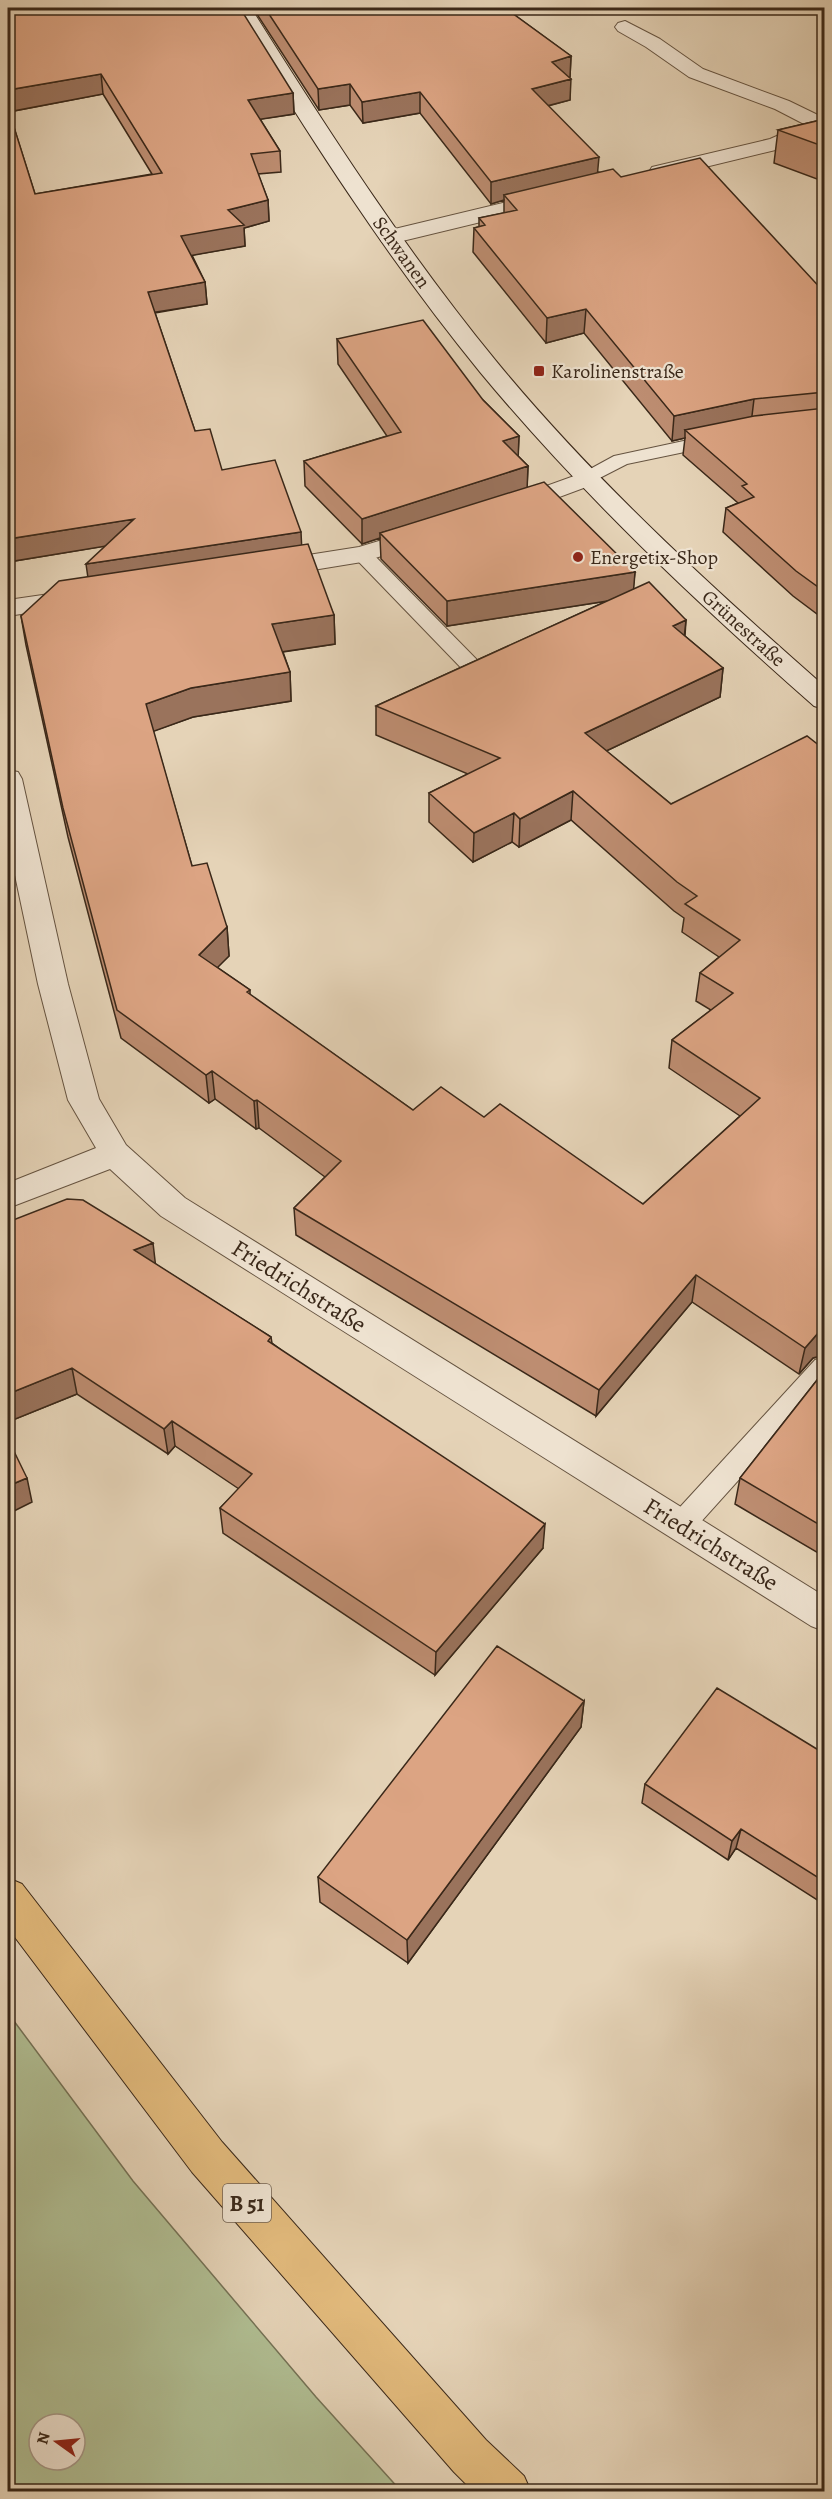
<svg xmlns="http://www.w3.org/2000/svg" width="832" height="2499" font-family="Alegreya,serif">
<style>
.green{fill:#b0bd92;stroke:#757256;stroke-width:1.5;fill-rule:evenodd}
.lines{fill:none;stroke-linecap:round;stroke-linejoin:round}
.lane-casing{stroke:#655340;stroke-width:2}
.street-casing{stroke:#655340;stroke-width:2}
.secondary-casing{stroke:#3a2819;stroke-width:2}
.primary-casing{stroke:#3a2819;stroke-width:2}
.lane{fill:#eee2d0;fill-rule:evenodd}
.street{fill:#eee2d0;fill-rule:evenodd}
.secondary{fill:#eee2d0;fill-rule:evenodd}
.primary{fill:#e2ba7c;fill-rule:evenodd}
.wall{fill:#bd8d71;stroke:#3a2819;stroke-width:1.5;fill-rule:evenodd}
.shaded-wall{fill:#9a735c;stroke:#3a2819;stroke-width:1.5}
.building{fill:#dca483;stroke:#3a2819;stroke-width:1.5}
.poi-dot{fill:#8f2418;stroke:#eee2d0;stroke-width:2}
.labels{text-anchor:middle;stroke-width:4.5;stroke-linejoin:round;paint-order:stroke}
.far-street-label{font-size:20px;fill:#3a2819;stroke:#eee2d0}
.far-poi-label{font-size:20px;fill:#3a2819;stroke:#eee2d0;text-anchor:start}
.shield{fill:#eee2d0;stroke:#706050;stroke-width:1.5}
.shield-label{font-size:22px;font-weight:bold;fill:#3a2819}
.street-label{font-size:24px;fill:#3a2819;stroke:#eee2d0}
</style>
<rect width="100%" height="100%" fill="#e5d3b7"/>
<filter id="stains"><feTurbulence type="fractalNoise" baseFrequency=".00333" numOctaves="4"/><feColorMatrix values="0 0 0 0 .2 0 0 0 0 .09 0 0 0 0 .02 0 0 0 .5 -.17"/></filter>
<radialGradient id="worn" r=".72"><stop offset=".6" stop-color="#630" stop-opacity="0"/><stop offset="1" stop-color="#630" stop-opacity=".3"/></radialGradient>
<path class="green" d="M8,2013L133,2181L316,2397L401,2491H8ZM39,2424H75V2460H39Z"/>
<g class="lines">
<g class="lane-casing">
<path id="lane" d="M716,434L723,436L725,440L723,444L627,464L588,484L581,482L578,478L581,474L614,456Z
M362,548L369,550L483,666L486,671L483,676L476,678L469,676L355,558L352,554L355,550Z
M824,1357V1385L690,1534L680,1538L670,1534L666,1526L670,1518L815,1360Z"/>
</g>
<g class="street-casing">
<path id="street" d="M625,21L660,39L703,69L789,101L824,118V131L784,148L660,178L652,177L649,172L652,167L770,139L804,124L775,109L689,77L646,47L618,31L615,27L618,23Z
M548,192L556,194L559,199L556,204L390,244L382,242L379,237L382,232Z
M588,471L597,473L600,478L597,483L511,515L502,512L498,507L502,502Z
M422,528L431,531L435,536L431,541L362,562L270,577L261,575L257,569L261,563L270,561L359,547Z
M77,590L86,592L90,598L86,604L8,616V600Z
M8,770L18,772L22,779L68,984L99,1099L126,1145L185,1198L824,1596V1631L811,1626L161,1216L110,1169L8,1208V1183L96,1148L68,1100L38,984L8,842Z"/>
</g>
<g class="secondary-casing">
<path id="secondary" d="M231,8H251C327,129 405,250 496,361C594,480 709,585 824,686V709L814,706C696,602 581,494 480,372C387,258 307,134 231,8Z"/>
</g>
<g class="primary-casing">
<path id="primary" d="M8,1878L22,1884L222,2142L486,2440L524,2476L531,2492H474L454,2472L192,2172L8,1928Z"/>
</g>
<use href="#lane" class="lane"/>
<use href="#street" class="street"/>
<use href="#secondary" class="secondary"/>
<use href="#primary" class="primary"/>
</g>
<path class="wall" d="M8,8L293,93L294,114L260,119L280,151L281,172L258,174L268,200L269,221L244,228L245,246L192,255L205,282L207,304L155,313L195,431L222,470L301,545L334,615L335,644L283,652L290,672L291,701L193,717L153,731L192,866L227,927L229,956L217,967L250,990V995L413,1110L484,1117L643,1204L740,1116L669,1068L672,1040L711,1010L696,1001L700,973L719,957L682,932L684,918L674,911L571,820L519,847L512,842L473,862L429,822V793L468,774L376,735V706L607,601L447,626L381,559L380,538L362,544L305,486L304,461L387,436L338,364L337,339L483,400L519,436L518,456L528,466L527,487L635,572L633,589L686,620L685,636L723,668L720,697L606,751L671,804L825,750V1355L813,1358L799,1374L692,1302L596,1416L296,1235L294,1208L325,1177L259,1128L256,1129L215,1099L209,1103L121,1038L68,837L26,645L21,616L88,577L105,546L8,562ZM103,94L152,174L35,194L9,112Z
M253,8H505L571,56L570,77H569L570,100L548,106L598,172L621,177L825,293V620L793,596L723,532L726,508L738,503L683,455L685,438L672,441L584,333L546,343L473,252L474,228L479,227V218L504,213V200L491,204L420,113L363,123L350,105L319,110Z
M825,119V182L774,163L778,130Z
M8,1222L155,1264L271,1337L272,1343L543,1548L435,1675L223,1533L220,1508L239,1489L175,1446L168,1454L77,1394L8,1422Z
M825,1370V1557L735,1504L740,1478Z
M584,1701L581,1727L408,1963L320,1902L318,1877Z
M825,1754V1905L736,1848L728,1860L642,1803L645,1784Z"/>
<path class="shaded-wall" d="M571,56L570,77L551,82L552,62Z
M101,74L103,94L8,112V90Z
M571,79L570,100L531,110L532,89Z
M350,84V105L319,110L318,89Z
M420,92V113L363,123L362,102Z
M293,93L294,114L249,121L248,100Z
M599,157L597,178L504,195V200L491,204V182Z
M268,200L269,221L244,228L245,246L183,257L181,236L228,210Z
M205,282L207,304L150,313L148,292Z
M586,309L584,333L546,343L547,318Z
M754,399L751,424L685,430V438L672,441L674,416Z
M519,436L518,461L503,441Z
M528,466L527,491L380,533V538L362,544V519Z
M134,519L137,541L8,562V539Z
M301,532L302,553L89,585L86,564Z
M635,572L633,597L447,626V601Z
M334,615L335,644L274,653L272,624Z
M686,620L683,648L673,626Z
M723,668L720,697L583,762L585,733Z
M290,672L291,701L193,717L149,733L146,704L191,688Z
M573,791L571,820L519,847L520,819Z
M514,813L512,842L473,862L474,833Z
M227,927L229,956L202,983L199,955Z
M212,1071L215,1099L209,1103L206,1075Z
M257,1100L259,1128L256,1129L254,1101Z
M8,1112L11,1128L8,1129Z
M153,1243L156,1269L134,1250Z
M696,1275L692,1302L596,1416L599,1390Z
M825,1330V1355L813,1358L799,1374L805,1348L819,1332Z
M72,1368L77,1394L8,1422V1394Z
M172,1421L175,1446L168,1454L164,1429Z
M27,1478L32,1502L8,1514V1486Z
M545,1524L543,1548L435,1675L436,1652Z
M584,1701L581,1727L408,1963L407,1940Z
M741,1829L736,1848L728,1860L732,1841Z"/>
<path class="building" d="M8,8H240L293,93L248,100L280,151L251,154L268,200L228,210L244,225L181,236L205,282L148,292L195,431L210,429L222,470L275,460L301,532L86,564L134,519L8,539V108L35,194L162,173L101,74L8,90Z
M265,8H505L571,56L552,62L571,79L532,89L599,157L491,182L420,92L362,102L350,84L318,89Z
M825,119V147L778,130Z
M700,158L825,293V392L754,399L674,416L586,309L547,318L474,228L485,225L479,218L517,210L504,195L613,169L621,177Z
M423,320L483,400L519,436L503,441L528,466L362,519L304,461L401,432L337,339Z
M825,408V592L796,571L726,508L754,497L742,486L747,484L685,430L754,416Z
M544,482L635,572L447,601L380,533Z
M308,544L334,615L272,624L290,672L191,688L146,704L192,866L207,863L227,927L199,955L250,990L247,992L413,1110L441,1087L484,1117L500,1104L643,1204L760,1098L672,1040L733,993L700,973L740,940L685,904L697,896L677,882L573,791L520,819L514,813L474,833L429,793L500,758L376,706L649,582L686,620L673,626L723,668L585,733L671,804L807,736L825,750V1330L819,1332L805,1348L696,1275L599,1390L294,1208L341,1161L257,1100L254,1101L212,1071L206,1075L117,1010L63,808L21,616L59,581Z
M67,1199L83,1200L153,1243L134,1250L271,1337L268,1341L545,1524L436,1652L220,1508L252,1474L172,1421L164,1429L72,1368L8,1394V1222Z
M825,1370V1528L740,1478Z
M8,1439L27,1478L8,1486Z
M497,1646L584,1701L407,1940L318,1877Z
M717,1688L825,1754V1882L741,1829L732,1841L645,1784Z"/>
<g class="poi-dot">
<rect x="533" y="365" width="12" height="12" rx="3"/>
<circle cx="578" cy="557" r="6"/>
</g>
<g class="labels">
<g class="far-street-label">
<text transform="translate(402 252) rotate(54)" y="7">Schwanen</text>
<text transform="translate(744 628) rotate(42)" y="7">Grünestraße</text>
</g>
<g class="far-poi-label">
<text x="551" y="378">Karolinenstraße</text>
<text x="590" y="564">Energetix-Shop</text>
</g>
<rect class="shield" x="223" y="2184" width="48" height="38" rx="4.5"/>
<g class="shield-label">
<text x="247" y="2211">B 51</text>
</g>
<g class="street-label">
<text transform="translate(299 1286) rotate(32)" y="8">Friedrichstraße</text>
<text transform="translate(711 1544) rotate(32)" y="8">Friedrichstraße</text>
</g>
</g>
<rect width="832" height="2499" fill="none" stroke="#e5d3b7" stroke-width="30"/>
<rect x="9" y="9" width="814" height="2481" fill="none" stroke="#3a2819" stroke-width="3"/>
<rect x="15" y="15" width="802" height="2469" fill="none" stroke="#3a2819" stroke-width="1.5"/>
<g transform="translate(57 2442) rotate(285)"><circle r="28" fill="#eee2d0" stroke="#a69887" stroke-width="1.5"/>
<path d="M0-4.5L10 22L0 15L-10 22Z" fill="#8f2418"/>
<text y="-9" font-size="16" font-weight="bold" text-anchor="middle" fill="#3a2819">N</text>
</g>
<rect width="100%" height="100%" filter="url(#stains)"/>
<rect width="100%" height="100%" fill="url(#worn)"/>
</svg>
